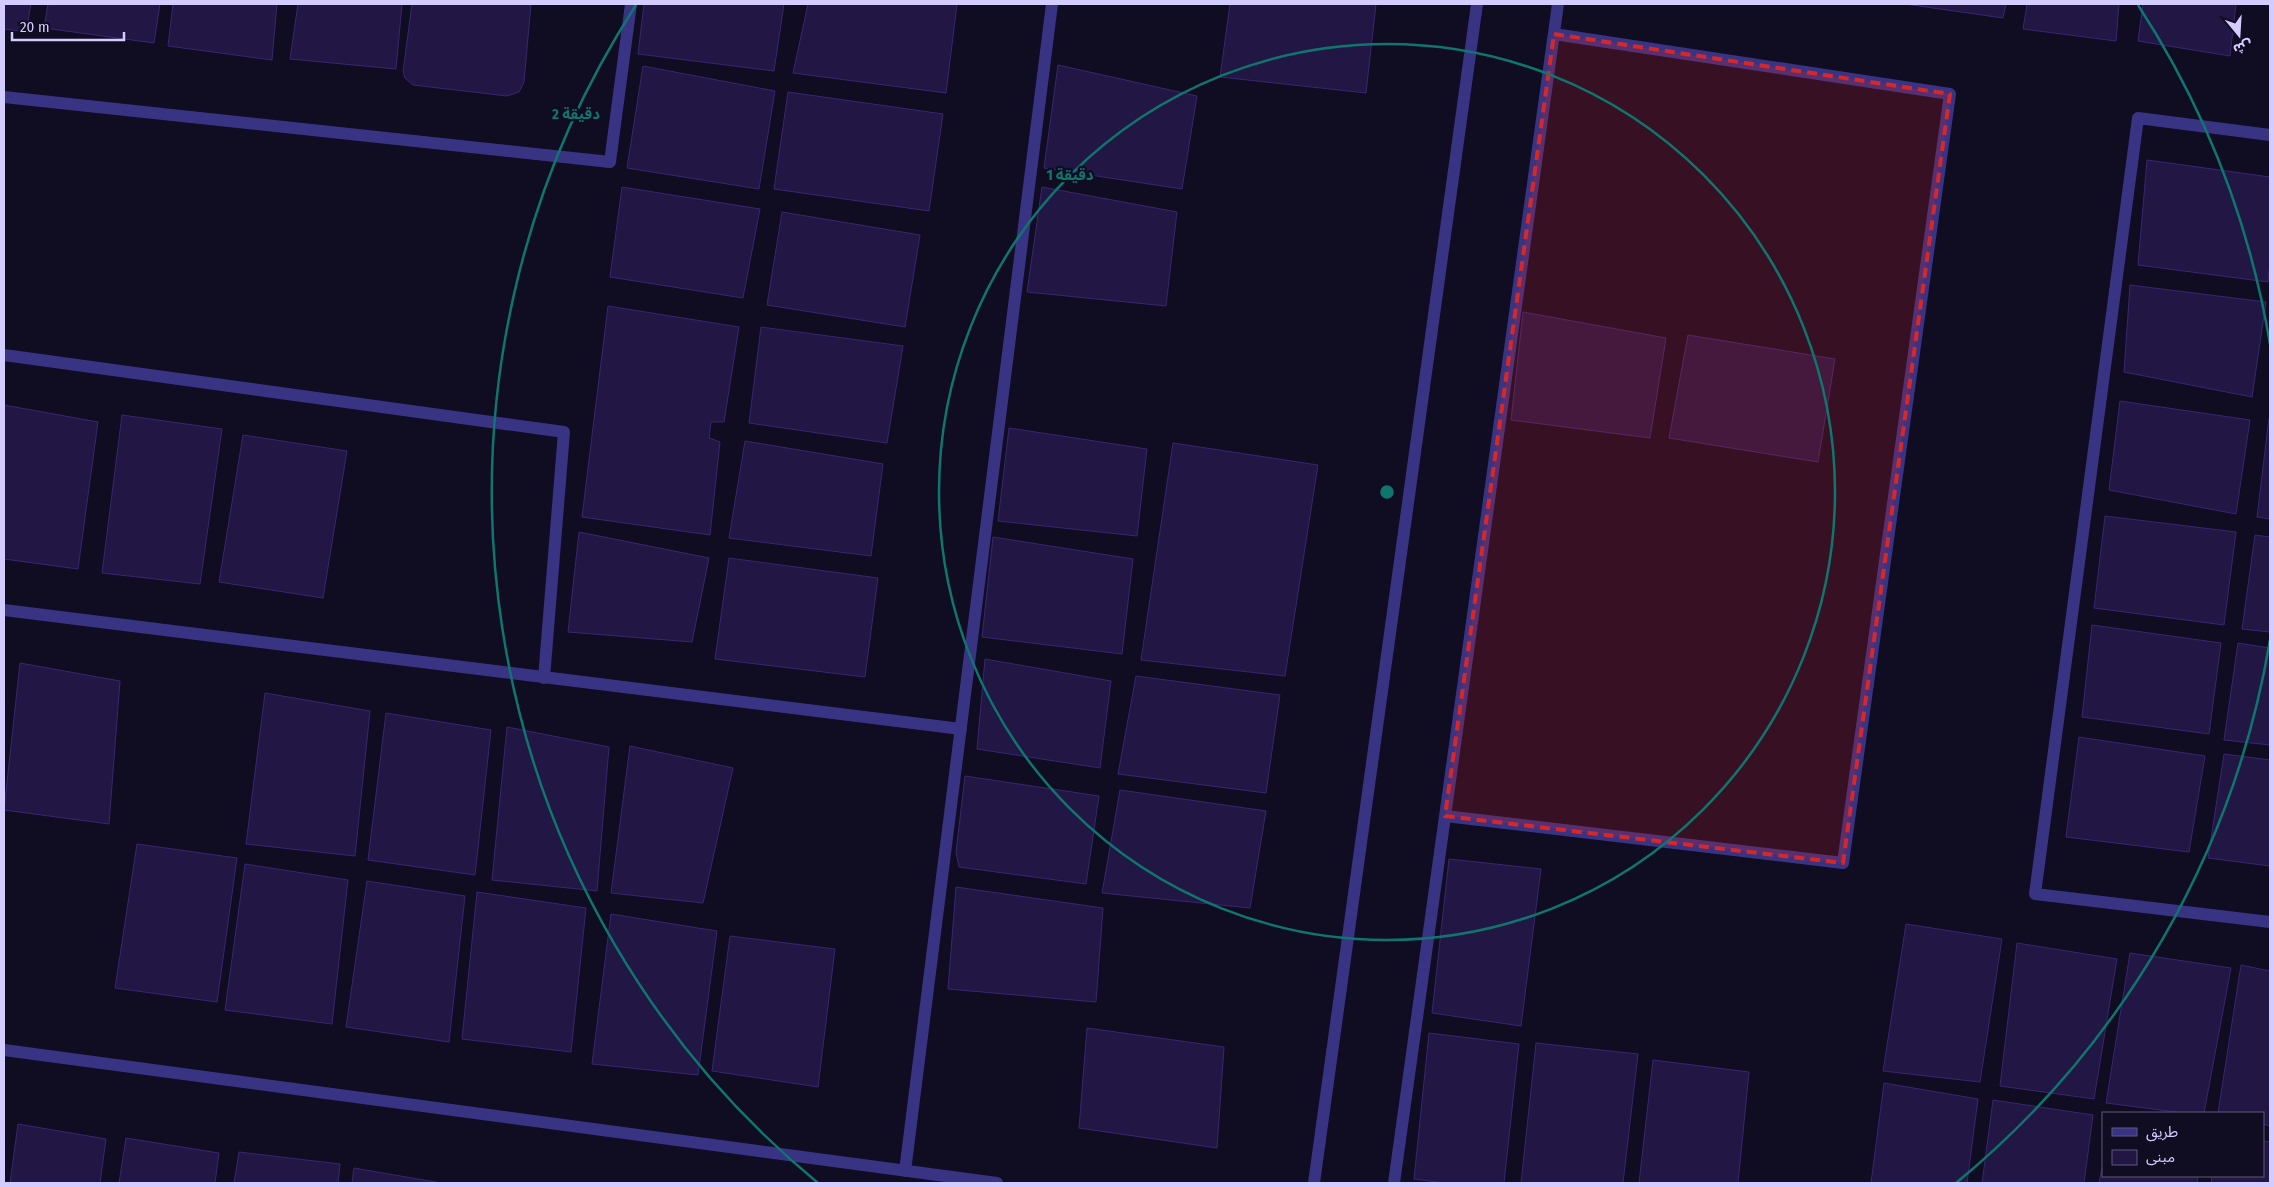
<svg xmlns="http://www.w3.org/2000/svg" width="2274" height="1187" font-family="'Fira Sans Condensed','Noto Sans Arabic',sans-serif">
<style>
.building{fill:#211644;stroke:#382771}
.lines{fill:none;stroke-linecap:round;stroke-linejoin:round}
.street{stroke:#393384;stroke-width:12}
.marked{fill:#d62828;fill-opacity:0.2;stroke:#d62828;stroke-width:4;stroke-dasharray:10 6;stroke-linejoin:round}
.ring{fill:none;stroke:#0f766e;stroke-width:2.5}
.centre{fill:#0f766e;stroke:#100c22;stroke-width:2.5}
.ring-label{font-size:15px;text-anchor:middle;font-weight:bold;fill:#0f766e;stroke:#100c22;stroke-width:4.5;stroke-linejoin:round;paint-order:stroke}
</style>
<rect width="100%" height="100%" fill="#100c22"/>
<path class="building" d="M4,4H31L27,26L20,31L4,29Z
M48,4H160L154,43L44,28Z
M173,4H277L272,60L168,46Z
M298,4H402L396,69L290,59Z
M412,4H531L524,82L519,92L507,96L413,85L405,78L403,72Z
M644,4H784L774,71L638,54Z
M808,4H957L946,93L793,73Z
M1230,4H1376L1366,93L1220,77Z
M1905,4H2006L2003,18Z
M2027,4H2119L2116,41L2023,29Z
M2143,4H2236L2230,56L2138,41Z
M1058,65L1197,96L1182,189L1044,168Z
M643,66L775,91L759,189L627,168Z
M788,92L943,114L929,211L774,189Z
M2147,160L2270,177V258L2268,282L2138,265Z
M622,187L760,209L743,298L610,277Z
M1042,187L1177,212L1166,306L1027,292Z
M782,212L920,235L905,327L767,305Z
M2130,285L2266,302L2252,397L2124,372Z
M608,306L739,327L724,422H711L709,438L720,442L710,535L582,517Z
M1523,312L1666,338L1650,438L1511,420Z
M761,327L903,346L887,443L749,423Z
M1688,335L1835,359L1818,462L1669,438Z
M2120,401L2250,420L2236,514L2109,490Z
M4,405L98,422L78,569L4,559Z
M122,415L222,429L200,584L102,573Z
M2269,418L2270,419V519L2257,517Z
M1009,428L1147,449L1137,536L998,521Z
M243,435L347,451L323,598L219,582Z
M745,441L883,464L871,556L729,538Z
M1173,443L1318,465L1285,676L1141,660Z
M2105,516L2236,532L2224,625L2094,608Z
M579,532L709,558L692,642L568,632Z
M2255,535L2270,537V632L2242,629Z
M993,537L1133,559L1122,654L982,637Z
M729,558L878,578L865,677L715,659Z
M2092,625L2221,643L2209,734L2082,717Z
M2238,643L2270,648V745L2224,740Z
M985,659L1111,681L1100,768L977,749Z
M20,663L120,681L109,824L4,810Z
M1136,676L1280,695L1266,793L1118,774Z
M265,693L370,711L355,856L246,844Z
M386,713L491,730L475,875L368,860Z
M507,727L609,747L597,891L492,880Z
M2079,737L2205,756L2189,852L2066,837Z
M630,746L733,768L703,903L611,893Z
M2224,754L2270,760V866L2208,858Z
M965,776L1099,796L1086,884L959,867L956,852Z
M1120,790L1266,811L1250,908L1102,893Z
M137,844L237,858L217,1002L115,988Z
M1449,859L1541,869L1521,1026L1432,1013Z
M245,864L348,880L332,1024L225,1010Z
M367,881L465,896L449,1042L346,1027Z
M956,887L1103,908L1096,1002L948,989Z
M477,892L586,908L571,1052L462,1039Z
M611,914L717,931L698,1075L592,1064Z
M1906,924L2002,939L1980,1082L1883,1071Z
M730,936L835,949L818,1087L712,1071Z
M2017,943L2117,959L2094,1099L2000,1086Z
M2130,953L2231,968L2204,1113H2184L2106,1103Z
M2241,965L2270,971V1126L2263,1124V1113H2218Z
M1087,1028L1224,1047L1217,1148L1079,1128Z
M1429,1033L1519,1044L1504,1183H1445L1414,1179Z
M1536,1043L1638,1054L1623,1183H1521Z
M1653,1060L1749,1072L1738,1183H1639Z
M1884,1083L1978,1099L1967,1183H1871Z
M1993,1100L2093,1115L2084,1183H1982Z
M18,1124L106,1139L100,1183H10Z
M126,1138L219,1153L215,1183H119Z
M2263,1141L2270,1142V1183H2211L2212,1176H2263Z
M239,1152L340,1164L338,1183H234Z
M2103,1163V1176H2198L2197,1183H2099Z
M354,1168L441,1183H352Z"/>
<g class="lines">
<path class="street" d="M4,97L610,162L631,4
M2270,135L2138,118L2035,894L2270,922
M4,355L564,432L544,678
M4,610L961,729
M1445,816L1843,863L1950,94L1554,34
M4,1050L997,1183
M905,1171L1052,4
M1314,1183L1477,4
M1394,1183L1558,4"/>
</g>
<path class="marked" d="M1554,34L1950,94L1843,863L1445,816Z"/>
<g class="ring">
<circle cx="1387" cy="492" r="448"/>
<path d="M2270 640A895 895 0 0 1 1956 1183M818 1183A895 895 0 0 1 636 5M2138 5A895 895 0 0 1 2270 344"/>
</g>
<circle cx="1387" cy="492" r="8" class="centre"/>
<g class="ring-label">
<text x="576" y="119">2 دقيقة</text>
<text x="1070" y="180">1 دقيقة</text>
</g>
<rect width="2274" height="1187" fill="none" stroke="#d3ccff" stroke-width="10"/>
<rect x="2102" y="1112" width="162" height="65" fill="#100c22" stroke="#5e597a"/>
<rect x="2112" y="1128" width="25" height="8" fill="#393384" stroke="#5e597a"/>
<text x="2146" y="1137" font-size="15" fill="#d3ccff">طريق</text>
<rect x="2112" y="1150" width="25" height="15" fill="#211644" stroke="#5e597a"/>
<text x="2146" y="1162" font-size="15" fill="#d3ccff">مبنى</text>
<g transform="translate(2239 35) rotate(162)" stroke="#100c22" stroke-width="4" paint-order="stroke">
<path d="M0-4L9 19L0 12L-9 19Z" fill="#d3ccff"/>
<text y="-8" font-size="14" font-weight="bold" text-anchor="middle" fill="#d3ccff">ش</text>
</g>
<path d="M12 32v8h112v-8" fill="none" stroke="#d3ccff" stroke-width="2.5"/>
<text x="20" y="32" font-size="15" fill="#d3ccff" stroke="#100c22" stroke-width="4" paint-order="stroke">20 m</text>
</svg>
